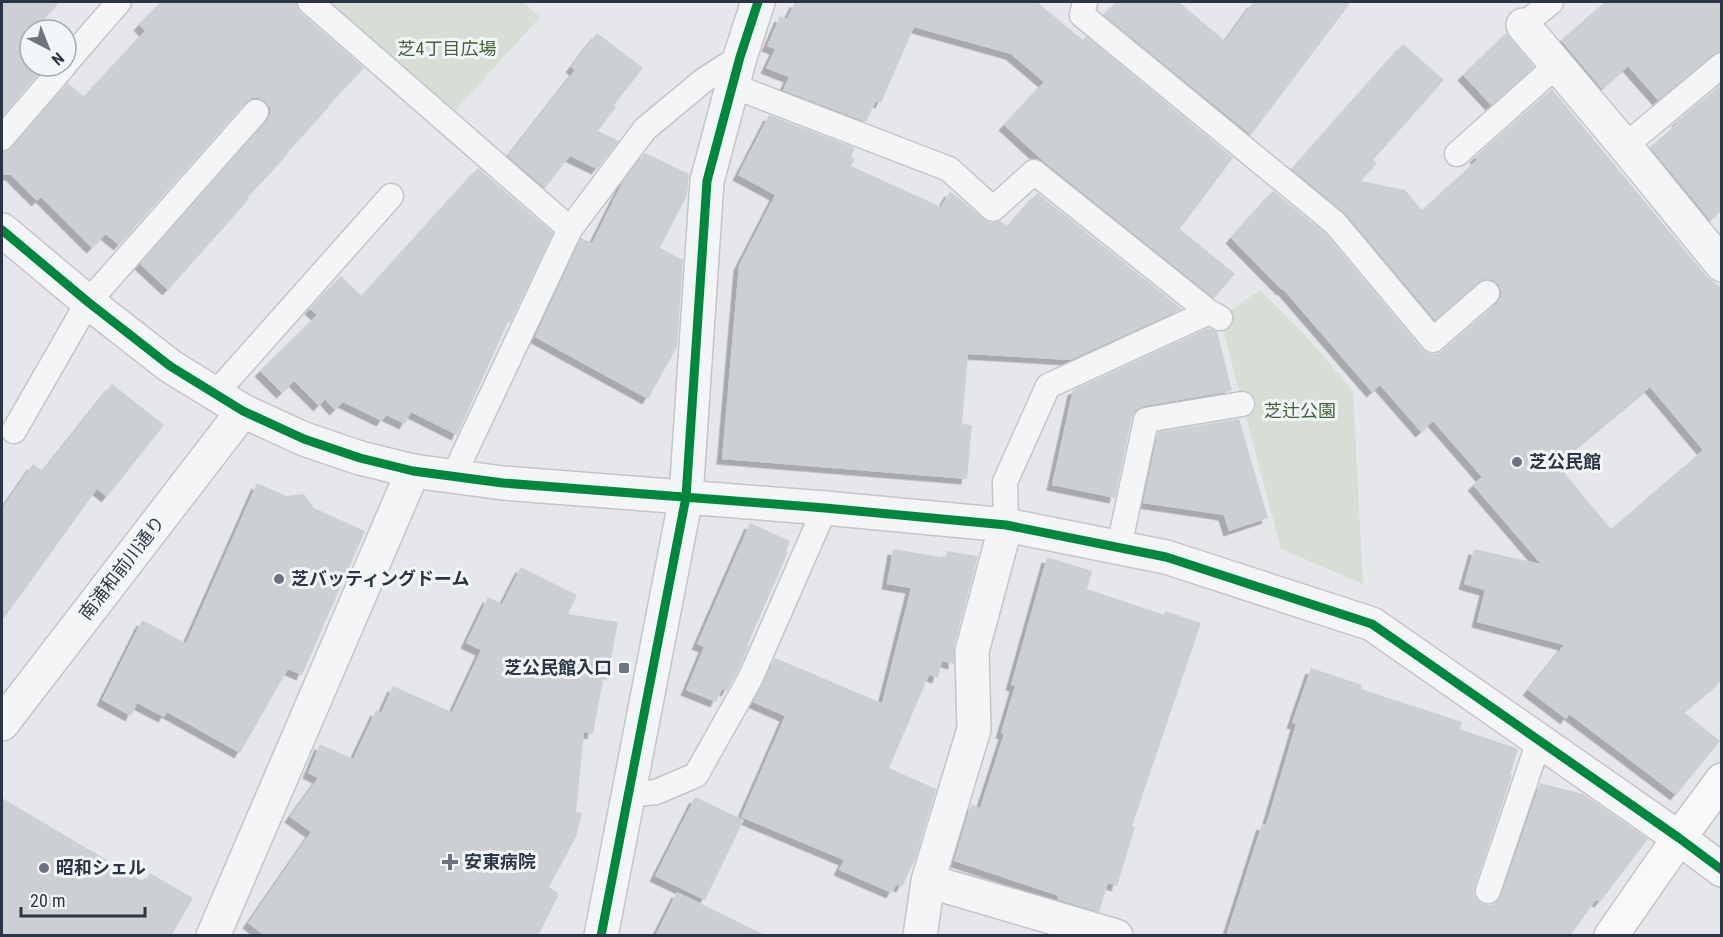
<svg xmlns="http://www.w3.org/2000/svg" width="1723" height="937" font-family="'Roboto Condensed','Noto Sans JP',sans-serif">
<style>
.green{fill:#d6ded5}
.building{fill:#cdd0d3;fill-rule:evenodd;filter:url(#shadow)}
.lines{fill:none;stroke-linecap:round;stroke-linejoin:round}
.service-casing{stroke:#c3c5c8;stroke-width:27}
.minor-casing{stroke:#c3c5c8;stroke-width:36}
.tertiary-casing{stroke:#c3c5c8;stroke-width:36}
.secondary-casing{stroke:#c3c5c8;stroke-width:36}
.service{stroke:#f4f5f7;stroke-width:24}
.minor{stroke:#f4f5f7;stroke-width:33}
.tertiary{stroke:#f4f5f7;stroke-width:33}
.secondary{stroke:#f8f8f8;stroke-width:33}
.cycleway-casing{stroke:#f3f6f9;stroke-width:13}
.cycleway{stroke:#00873e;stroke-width:9}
.poi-dot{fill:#6b747f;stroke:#f3f6f9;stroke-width:2}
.labels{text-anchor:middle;stroke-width:6;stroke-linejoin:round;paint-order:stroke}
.park-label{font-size:18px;fill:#426236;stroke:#f3f6f9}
.poi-label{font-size:18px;font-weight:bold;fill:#2a3645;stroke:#f3f6f9;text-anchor:start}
.street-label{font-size:18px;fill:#2a3645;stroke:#f3f6f9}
</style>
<defs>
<filter id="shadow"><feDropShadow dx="-5.5" dy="5.5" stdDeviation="0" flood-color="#0004"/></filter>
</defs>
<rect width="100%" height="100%" fill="#e5e7ea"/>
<path class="green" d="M325,2H523L540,17L451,115Z
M1260,290L1305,335L1353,391L1363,584L1281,549L1220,318Z"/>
<path class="building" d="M2,2H60L34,30H30V34L24,41L30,46V66H45L2,117Z
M161,2H296L301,13L364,68L327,107L328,108L286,154L287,155L247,198L249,199L168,290L140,264L267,121L270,115V108L265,101L259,98H252L245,103L119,245L106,234L92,248L41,197L37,201L11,175H2V152L13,147L68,83L84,97L145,31L139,25Z
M795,2H1037L1083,40L1086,36L1233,158L1180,229L1235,274L1214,298L1042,160L1004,125L1044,82L1011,54L914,27L881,103L876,101L866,122L783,90L789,77L766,68L775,49L767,46L780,16L787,19Z
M1116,2H1179L1225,41L1253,2H1351L1251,135L1104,15Z
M1605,2H1722V51L1713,54L1658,100L1628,66L1602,89L1561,40Z
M597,33L643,68L614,105L616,107L598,131L619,141L597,169L570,156L545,188L508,156L575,70L571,67Z
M1506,33L1534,67L1491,105L1463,75Z
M1403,44L1444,80L1373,160L1377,163L1361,181L1405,190L1422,210L1477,160L1475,157L1552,89L1707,277L1722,288V680L1684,712L1720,741L1676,795L1569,714L1566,719L1528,690L1564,645L1477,622L1485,590L1464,584L1474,549L1541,564L1473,485L1482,477L1433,421L1421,432L1380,385L1372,392L1283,289L1282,290L1231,238L1273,191L1325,233L1422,349L1429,354H1436L1442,351L1497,303L1501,297V290L1498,284L1492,280L1484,279L1435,320L1346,214L1292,169ZM1650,387L1703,450L1611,529L1557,464Z
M1722,84V210L1710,220L1650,147L1678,123L1677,121Z
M769,115L855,148L851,157L855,159L851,166L941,207L950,191L989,223L1000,221L1008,226L1037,193L1182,309L1070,360L968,354L962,424L972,425L967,479L722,459L739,265L775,195L738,175Z
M645,153L689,174L687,195L660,248L683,260L677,347L648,399L535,337L581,238L592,243L623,181Z
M478,168L553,233L510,323L508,322L457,435L411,412L405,424L386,415L382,421L343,402L335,410L325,399L319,406L294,381L282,393L260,371L317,315L310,309L341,276L362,296Z
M1208,328L1217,331L1232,391L1144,406L1137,409L1132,417L1115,498L1052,485L1073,390Z
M112,384L164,425L107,497L97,489L2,621V508L33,464L43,471Z
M1239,419L1268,518L1229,531L1224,515L1143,503L1158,432Z
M257,483L286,496L304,494L314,508L365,531L302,675L288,669L240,753L167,712L164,717L137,703L131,716L102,700L142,620L186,643Z
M750,523L790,541L786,551L788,552L747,646H749L737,673L727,691L722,689L716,702L686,690L704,647L697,644Z
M893,549L946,558L947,551L978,556L954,646V664L942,661L938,678L929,675L889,768L936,789L916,857L902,887L896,885L892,893L839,870L844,860L741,817L785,716L753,702L775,658L882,703L911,588L887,584Z
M1047,557L1092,571L1087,589L1164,615L1165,611L1201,623L1132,826L1135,827L1117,886L1108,883L1099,912L1057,899L1059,896L954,861L971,804L980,808L1004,734L1001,733L1015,686L1011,685Z
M521,567L577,595L568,614L618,622L607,681L603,680L593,734L584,732L576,812L582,813L576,837L549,887L559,894L538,936H265L248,923L311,832L290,817L318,778L308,773L320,744L353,759L376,710L381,713L393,686L452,712L481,650L466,643L488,597L502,604Z
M1311,668L1362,685L1361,689L1462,722L1460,729L1518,749L1510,775H1512L1475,886L1474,894L1478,901L1483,904L1491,905L1498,901L1501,896L1540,783L1583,794L1648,839L1600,902L1596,900L1570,936H1226L1262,824L1266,825L1296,724L1292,723Z
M695,797L744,820L705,900L655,876Z
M2,798L144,882L150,873L193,898L171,936H2Z
M677,892L767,936H655Z"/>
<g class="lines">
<g class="service-casing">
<path id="service" d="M310,2L570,229
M1085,2L1082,15L1335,223L1433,340L1487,293
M1523,25L1551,2
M66,63L119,2
M733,86L949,169L993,209L1034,172L1209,312L1220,318
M2,138L64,66
M1625,146L1722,65
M1457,154L1557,65
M215,394L391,196
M14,431L88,302L256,112
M453,477L570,229L645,129L704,80L740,57
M1006,525L1005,482L1048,386L1209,312
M1119,547L1146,420L1242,404
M628,795L656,792L696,775L750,679L825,508
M1488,891L1539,741"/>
</g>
<g class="minor-casing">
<path id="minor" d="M1523,25L1625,146L1722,265
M928,881L1116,936
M213,936L413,471
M920,936L928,881L974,729L972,651L1006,525"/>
</g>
<g class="tertiary-casing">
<path id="tertiary" d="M2,230L88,302L170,366L243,411L304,439L360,458L413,471L503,483L825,508L1006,525L1166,557L1372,624L1679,838L1722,870
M2,724L243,411
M601,936L686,497L707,181L740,57L758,2"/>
</g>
<g class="secondary-casing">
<path id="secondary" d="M1611,936L1679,838L1722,780"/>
</g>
<use href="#service" class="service"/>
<use href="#minor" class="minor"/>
<use href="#tertiary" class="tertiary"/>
<use href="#secondary" class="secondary"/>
<g class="cycleway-casing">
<path id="cycleway" d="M2,230L88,302L170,366L243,411L304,439L360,458L413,471L503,483L825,508L1006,525L1166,557L1372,624L1679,838L1722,870
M601,936L686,497L707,181L740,57L758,2"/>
</g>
<use href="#cycleway" class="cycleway"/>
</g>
<g class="poi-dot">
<circle cx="1517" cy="462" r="6"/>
<circle cx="279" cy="579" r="6"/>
<rect x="618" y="662" width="12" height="12" rx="3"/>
<path d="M447 853h6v6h6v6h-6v6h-6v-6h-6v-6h6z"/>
<circle cx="44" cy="868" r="6"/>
</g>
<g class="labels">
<g class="park-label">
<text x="447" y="55">芝4丁目広場</text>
<text x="1300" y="417">芝辻公園</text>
</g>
<g class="poi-label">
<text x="1529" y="468">芝公民館</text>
<text x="291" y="585">芝バッティングドーム</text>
<text x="612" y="674" text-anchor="end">芝公民館入口</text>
<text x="464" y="868">安東病院</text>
<text x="56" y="874">昭和シェル</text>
</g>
<g class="street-label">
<text transform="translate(122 568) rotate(-52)" y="6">南浦和前川通り</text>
</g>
</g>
<rect width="1723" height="937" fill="none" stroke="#2a3645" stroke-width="6"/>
<g transform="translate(48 48) rotate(138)"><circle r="28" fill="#f3f6f9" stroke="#a3a9b1" stroke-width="1.5"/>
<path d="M0-4.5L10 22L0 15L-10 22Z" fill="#6b747f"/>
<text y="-9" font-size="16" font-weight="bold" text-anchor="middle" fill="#2a3645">N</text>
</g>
<path d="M21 907v9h124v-9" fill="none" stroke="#2a3645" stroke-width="3"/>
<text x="30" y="907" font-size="18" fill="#2a3645" stroke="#f3f6f9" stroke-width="4.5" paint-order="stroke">20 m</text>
</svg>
